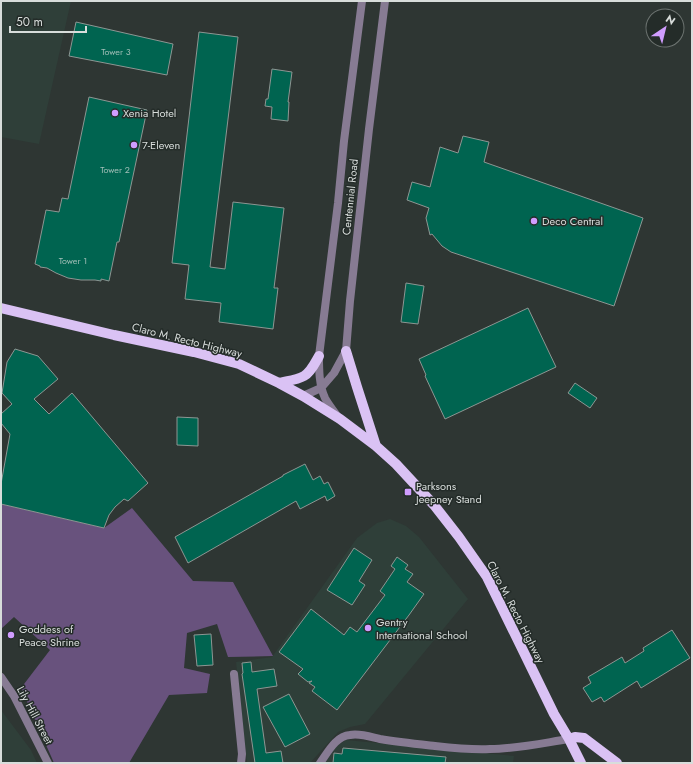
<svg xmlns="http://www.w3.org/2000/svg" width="693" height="764" font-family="Jost,sans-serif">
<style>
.built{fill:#2f3f39}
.green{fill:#68527d}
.building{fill:#006450;stroke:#8d9693}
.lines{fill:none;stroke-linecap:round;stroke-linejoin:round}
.minor{stroke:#877b93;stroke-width:8}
.tertiary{stroke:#877b93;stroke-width:8}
.primary{stroke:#dac2f4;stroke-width:10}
.poi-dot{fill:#d09dff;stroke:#242c29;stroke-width:1.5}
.labels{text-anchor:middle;stroke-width:3;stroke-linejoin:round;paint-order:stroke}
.number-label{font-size:9px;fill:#a2bfb8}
.poi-label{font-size:11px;fill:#d8dddb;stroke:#242c29;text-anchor:start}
.street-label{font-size:11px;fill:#d8dddb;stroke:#242c29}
</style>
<rect width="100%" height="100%" fill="#2e3633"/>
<path class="built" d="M1,1H71L39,144L1,137Z
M390,519L406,526L419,537L468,599L365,724L350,727L338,732L310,763H247L236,662L272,657L357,538L377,523Z
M1,710L31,750L37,763H1Z
M346,740L514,756L513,763H325L330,755L337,746Z"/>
<path class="green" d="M1,504L104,528L132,508L193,581L233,582L273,656L228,657L217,624L187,633L184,668L210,674L207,693L169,695L129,763H54L21,688L50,650L14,617L1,629Z"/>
<path class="building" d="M76,22L173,44L167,75L69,56Z
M199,32L238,37L210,267L225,269L233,202L284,208L274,288H278L273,329L219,322L221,303L185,299L189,265L172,263Z
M272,69L292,72L288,102H289L288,121L271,119L272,107L265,106L266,99H268Z
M89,97L147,110L119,242H117L109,281L101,279V281L95,280H81L68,278L56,273L47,268L40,267V266L35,264L46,210L59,212L62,198L68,199Z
M463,136L489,142L484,162L643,218L614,306L451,252L442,246L432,234L430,235L426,218L429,208L407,200L412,182L430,187L440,147L458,153Z
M406,283L424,286L418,324L401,322Z
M528,308L556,367L445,419L425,376L426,375L419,359Z
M15,349L38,356L58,379L34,399L49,414L72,393L148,483L128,501L124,499L115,507L109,515L104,528L1,504V484L10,434L1,423V414L12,404L2,393L7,362Z
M575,383L597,398L590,408L568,393Z
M177,417L198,418V446L177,445Z
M305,464L313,480L320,476L324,484L328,482L335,496L327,501L325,496L300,509L296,501L188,563L175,537L283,476V475Z
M354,548L372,560L359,581L365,585L352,605L327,590Z
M397,557L408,565L405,569L413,574L407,582L424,594L409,615L337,710L312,691L315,687L309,683L312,681L308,682L298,674L303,669L279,652L311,609L344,635L350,627L357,632L385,595L380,591L395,569L391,566Z
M672,630L690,658L641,688L637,681L604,702L601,697L592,702L583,688L591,683L588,677L622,657L625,663L644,651L643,648Z
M211,634L213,665L197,666L194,635Z
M251,662L252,672L274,669L277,686L257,689L266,753L281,751L283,763H255L242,674L243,673L242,663Z
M289,694L310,734L285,747L263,707Z
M343,748L446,757L445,763H333L334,753L342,754Z"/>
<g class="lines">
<path class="minor" d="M234,674L242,754L241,763
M1,677L14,696L48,763
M320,763C328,752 336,736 350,735C360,733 371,737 380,739C398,742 417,744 435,746C453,748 472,750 490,749C516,749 543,743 569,739"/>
<path class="tertiary" d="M303,396L321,388L334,373L346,351L350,301L369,129L385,1
M338,417C334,411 328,404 325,398C319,385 319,370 319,356L338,203L344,141L362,1"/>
<path class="primary" d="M1,308L114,335L194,352L239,364L279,383L303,396L340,419L376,446L396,464L434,505L459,537L487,577L554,714L569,739L581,763
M346,351L357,387L376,446
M279,383C287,381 297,380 304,376C311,372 315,363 319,356
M569,739L575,737L584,738L617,763"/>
</g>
<g class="poi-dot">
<circle cx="115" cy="113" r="4"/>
<circle cx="134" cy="145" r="4"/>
<circle cx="534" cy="221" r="4"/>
<rect x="404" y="488" width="8" height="8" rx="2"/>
<circle cx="368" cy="628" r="4"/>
<circle cx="11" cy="635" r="4"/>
</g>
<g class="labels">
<g class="number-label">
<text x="116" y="55">Tower 3</text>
<text x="115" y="173">Tower 2</text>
<text x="73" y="264">Tower 1</text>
</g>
<g class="poi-label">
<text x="123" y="117">Xenia Hotel</text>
<text x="142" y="149">7-Eleven</text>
<text x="542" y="225">Deco Central</text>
<text x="416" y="490">Parksons<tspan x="416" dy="13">Jeepney Stand</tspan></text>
<text x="376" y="626">Gentry<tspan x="376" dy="13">International School</tspan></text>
<text x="19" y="633">Goddess of<tspan x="19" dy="13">Peace Shrine</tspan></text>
</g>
<g class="street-label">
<text transform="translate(350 197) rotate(-84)" y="4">Centennial Road</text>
<text transform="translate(187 340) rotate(14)" y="4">Claro M. Recto Highway</text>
<text transform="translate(516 612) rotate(63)" y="4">Claro M. Recto Highway</text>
<text transform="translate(35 715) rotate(62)" y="4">Lily Hill Street</text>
</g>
</g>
<rect width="693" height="764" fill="none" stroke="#d8dddb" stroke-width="4"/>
<g transform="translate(665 28) rotate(35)"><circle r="19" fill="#242c29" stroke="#6c7370"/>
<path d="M0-3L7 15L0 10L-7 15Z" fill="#d09dff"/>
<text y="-6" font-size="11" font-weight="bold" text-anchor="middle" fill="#d8dddb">N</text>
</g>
<path d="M10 26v6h76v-6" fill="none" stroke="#d8dddb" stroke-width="2"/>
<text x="16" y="26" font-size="12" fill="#d8dddb" stroke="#242c29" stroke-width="3" paint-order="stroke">50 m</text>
</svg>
